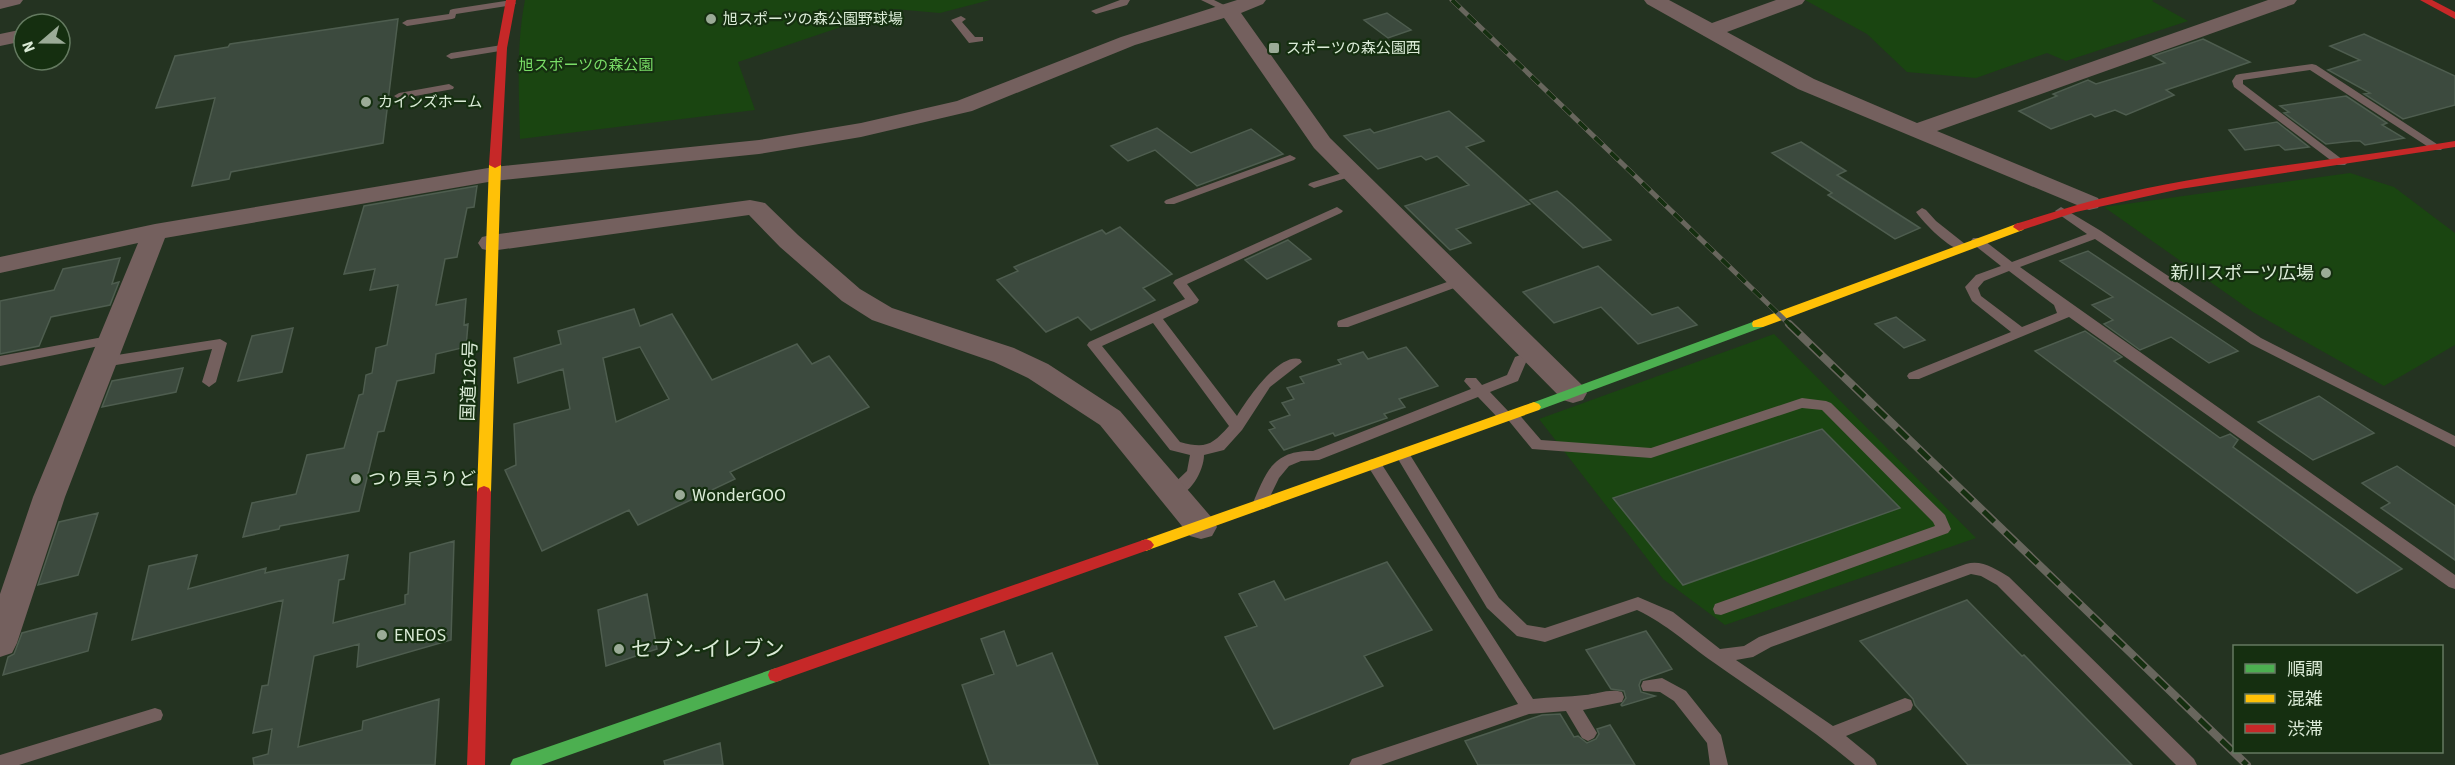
<svg xmlns="http://www.w3.org/2000/svg" width="2455" height="765" font-family="'Source Sans 3','Noto Sans JP',sans-serif">
<style>
.green{fill:#1a4511}
.building{fill:#3c4a3e;stroke:#4e5d4f;stroke-width:1.5;fill-rule:evenodd}
.lines{fill:none;stroke-linecap:round;stroke-linejoin:round}
.lane{fill:#74605e;fill-rule:evenodd}
.street{fill:#74605e;fill-rule:evenodd}
.fast{fill:#4caf50;fill-rule:evenodd}
.slow{fill:#ffc107;fill-rule:evenodd}
.jam{fill:#c62828;fill-rule:evenodd}
.rail-far1-casing{stroke:#68665d;stroke-width:5}
.rail-casing{stroke:#68665d;stroke-width:8}
.rail-far1{stroke:#152f10;stroke-width:4;stroke-dasharray:11;stroke-linecap:butt}
.rail{stroke:#152f10;stroke-width:5;stroke-dasharray:15;stroke-linecap:butt}
.poi-dot{fill:#9bab97;stroke:#152f10;stroke-width:2}
.labels{text-anchor:middle;stroke-width:4.5;stroke-linejoin:round;paint-order:stroke}
.far-poi-label{font-size:15px;fill:#dbebd7;stroke:#152f10;text-anchor:start}
.far-park-label{font-size:15px;fill:#7ade67;stroke:#152f10}
.poi-label{font-size:18px;fill:#dbebd7;stroke:#152f10;text-anchor:start}
.street-label{font-size:18px;fill:#dbebd7;stroke:#152f10}
.near-poi-label{font-size:21px;fill:#dbebd7;stroke:#152f10;text-anchor:start}
</style>
<rect width="100%" height="100%" fill="#243321"/>
<path class="green" d="M525,0H990L940,13L894,9L738,62L755,110L520,139C519,93 516,45 525,0Z
M1805,0H2154L2152,1L2188,21L2066,61L2047,53L1976,78L1907,72L1867,34Z
M2350,173L2394,187L2455,233V345L2384,386L2253,312L2104,207Z
M1774,334L1976,538L1725,625L1663,579L1539,419Z"/>
<path class="building" d="M1387,13L1411,30L1388,38L1364,20Z
M398,19L383,143L231,172L229,179L192,186L215,98L156,108L175,56L228,47L230,44Z
M2364,34L2455,76V105L2403,119L2364,94L2370,93L2328,70L2360,60L2330,46Z
M2203,39L2250,62L2166,90L2174,95L2126,115L2115,110L2095,117L2091,114L2051,129L2019,111L2057,96L2053,94L2088,80L2096,84L2165,63L2153,56Z
M2346,96L2387,123L2382,125L2404,138L2365,145L2360,141H2353L2326,144L2284,113L2289,112L2280,106Z
M1449,111L1484,141L1466,147L1530,204L1456,229L1471,243L1450,250L1405,206L1469,185L1437,156L1426,160L1421,156L1378,169L1344,136L1370,129L1374,133Z
M2277,122L2309,147L2285,150L2279,145L2245,150L2229,130Z
M1157,128L1191,153L1251,129L1283,154L1197,186L1155,150L1128,161L1111,146Z
M1801,142L1846,171L1837,175L1920,228L1895,239L1828,195L1832,193L1772,153Z
M477,186L474,207L467,208L457,257L445,259L436,305L466,299L464,325L468,324L466,347L436,354L434,373L397,381L384,431L378,432L359,511L280,526L279,529L243,537L252,503L296,494L307,455L344,448L359,395L363,394L366,375L372,373L376,348L387,345L398,285L370,290L375,269L344,274L364,206Z
M1557,191L1571,203L1611,240L1583,248L1530,200Z
M1120,227L1172,274L1143,288L1155,300L1091,330L1078,317L1046,332L997,280L1018,271L1014,267L1102,230L1106,234Z
M1288,240L1311,259L1267,279L1245,260Z
M2088,251L2238,351L2209,363L2171,337L2140,350L2104,324L2113,320L2092,305L2113,297L2060,261Z
M120,258L112,284L119,282L110,305L51,317L39,346L0,354V301L54,290L63,269Z
M1598,266L1652,315L1678,307L1697,325L1638,344L1601,307L1554,323L1523,292Z
M634,309L640,326L672,314L712,380L797,344L812,364L829,356L869,407L730,472L735,479L638,525L629,510L542,551L505,470L516,465L514,424L570,409L563,369L518,383L514,358L561,344L558,331ZM640,347L669,399L616,422L603,358Z
M1896,317L1925,340L1904,348L1875,324Z
M293,328L282,372L238,381L252,336Z
M2085,331L2122,357L2114,361L2220,438L2230,434L2238,440L2233,447L2402,569L2357,593L2035,351Z
M1406,347L1438,386L1399,399L1405,407L1384,414L1387,418L1335,436L1333,433L1284,450L1269,430L1275,428L1270,422L1290,415L1282,403L1294,399L1287,388L1304,383L1300,377L1341,364L1338,360L1363,352L1368,359Z
M183,368L176,392L102,407L112,381Z
M2319,396L2374,433L2313,460L2258,422Z
M1822,429L1900,508L1683,585L1613,498Z
M2397,466L2455,506V560L2381,508L2390,503L2362,483Z
M98,513L78,575L38,585L59,522Z
M454,541L451,640L357,667L359,644L314,656L298,747L362,730L363,721L439,699L435,765H254L253,758L268,754L272,729L253,733L262,686L268,685L283,600L132,640L149,566L197,555L188,589L266,568L265,573L348,555L344,579L339,580L333,623L405,604V595L408,594L410,553Z
M1387,562L1432,630L1364,656L1383,686L1274,729L1225,637L1257,626L1239,594L1274,581L1285,600Z
M647,594L657,649L606,666L598,610Z
M1967,600L2022,656L2024,655L2132,765H1968L1915,705L1913,699L1860,641Z
M97,613L88,651L3,675L8,657L14,654L22,633Z
M1004,631L1017,666L1052,653L1098,765H990L962,685L994,674L981,639Z
M1646,631L1672,669L1641,680L1639,685L1641,692L1655,696L1622,706L1621,705L1626,698L1624,691L1611,689L1586,650Z
M1560,714L1574,737L1578,736L1587,743L1596,739L1599,734L1597,729L1610,725L1635,765H1478L1465,741L1542,715Z
M720,743L723,765H665L664,761Z"/>
<g class="lines">
<path class="lane" d="M511,0L516,3L514,5L456,14L455,18L452,19L407,26L402,23L407,20L449,14L450,10L453,9Z
M1120,0H1130L1127,5L1096,14L1091,11Z
M1201,0H1214L1234,10L1226,12Z
M961,16L966,19L962,22L975,37H983V41L969,43L951,20Z
M502,45L507,48L506,50L451,59L446,56L451,53Z
M2312,64L2316,65L2443,148L2441,150H2433L2310,70L2243,80V84L2347,163L2345,165H2337L2234,87L2232,81L2236,75L2240,74Z
M449,84L454,87L453,89L399,99L394,96L399,93Z
M1290,155L1296,158L1294,160L1174,204H1166L1164,202L1166,200Z
M1352,170L1356,171V175L1314,188L1308,185L1310,183Z
M1337,207L1343,211L1341,213L1187,284L1199,300L1197,303L1163,319L1237,416C1247,400 1278,353 1300,359L1302,362L1270,387L1242,430L1224,450L1204,455C1204,472 1187,502 1167,496L1165,492L1187,471L1190,455L1170,450L1087,345L1089,342L1185,299L1173,283L1175,280ZM1153,323L1229,426C1212,445 1206,449 1180,442L1102,346Z
M2061,207L2101,231L2261,338L2455,436V447L2251,344L2095,239L2020,267L2455,575V589L2449,587L2069,317L1919,379H1909L1907,376L1909,373L2011,332L1972,301L1965,287L1976,275L2001,266L1973,244L1971,241L1973,238H1981L2012,262L2087,234L2057,213L2055,211ZM2009,271L2054,305L2057,313L2022,327L1981,296L1978,288L1984,281Z
M1922,208L1926,210L1936,221L1965,244L1967,247L1965,250C1951,252 1924,223 1916,212Z
M1461,277L1467,281L1465,284L1348,327H1338L1337,324L1338,321Z
M114,335L119,336L121,339L119,342L0,366V356Z
M220,339L227,343L216,382L209,387L202,382L212,349L104,367L97,362L104,357Z
M1520,355L1527,360L1518,381L1490,392L1508,411L1517,412L1541,440L1651,448L1802,398L1826,401L1831,403L1945,515L1951,529L1948,533L1721,615L1715,614L1713,609L1715,604L1935,526L1933,522L1822,410L1802,408L1651,458L1532,449L1509,421L1500,420L1478,397L1319,460L1301,461L1289,466L1279,478L1264,509H1254L1252,505C1266,473 1272,450 1313,451L1471,389L1464,381L1466,378H1476L1482,385L1507,375L1515,357Z
M1402,449L1407,450L1499,598L1527,625L1545,628L1638,597L1673,612L1720,649L1744,646L1759,637L1966,564C1981,559 1996,569 2009,577L2194,759L2197,765H2176L1997,585L1981,576L1971,574L1771,647L1753,657L1736,660L1833,726L1905,698L1911,700L1913,705L1911,710L1846,736L1874,759L1877,765H1855C1810,727 1761,696 1713,662C1686,643 1668,625 1637,610L1545,642L1517,636L1487,608L1395,454L1397,450Z
M1374,459L1379,460L1533,699C1551,697 1568,697 1585,695C1596,694 1611,688 1622,692L1624,697L1622,702L1583,710L1597,733L1594,738L1588,741L1582,738L1566,711L1529,714L1381,765H1349L1352,759L1358,757L1518,704L1369,468L1367,464L1369,460Z
M1662,678L1686,691L1721,735L1728,765H1710L1707,743L1674,701L1660,692L1643,691L1641,686L1643,681Z
M155,708L161,710L163,715L161,720L19,765H0V755Z"/>
<path class="street" d="M0,0H23L20,4L0,9Z
M1237,0H1266L1263,4L1241,13L1330,138L1583,386L1587,393L1583,400L1573,403L1563,400L1314,148L1224,18L1135,45L972,111L861,137L759,154L494,181L165,238L65,497L17,643L12,653L0,657V594L33,497L138,243L0,273V257L155,224L494,167L759,140L861,123L957,101L1121,37Z
M1644,0H1669L1712,23L1776,0H1805L1802,4L1727,32L1814,79L1917,123L2268,0H2297L2294,4L1937,131L2098,198L2101,203L2098,208L2089,210L1798,89L1647,4Z
M24,29V41L0,46V34Z
M750,200L765,203L798,235L860,289L892,308L1014,348L1048,364L1120,411L1212,518L1217,527L1212,536L1201,539L1190,536L1100,425L1028,378L994,362L872,320L842,301L780,247L749,215L491,251L482,249L478,243L482,237L491,235Z"/>
<path class="fast" d="M1758,320L1764,324L1763,327L1539,410H1529L1527,407L1529,404Z
M776,668L782,670L784,675L782,680L541,765H510L513,759L519,757Z"/>
<path class="slow" d="M495,162L501,165L491,492L489,496H479L477,492L489,165Z
M2019,223L2025,227L2023,230L1763,327H1753L1752,324L1753,321Z
M1534,402L1539,404L1541,407L1539,410L1151,549L1146,551L1141,549L1138,545L1141,541Z"/>
<path class="jam" d="M506,0H516L507,48L501,165L495,168L489,165L497,48Z
M2420,0H2432L2455,12V19Z
M2455,141V147L2180,189L2076,212L2019,231L2013,227L2015,224C2051,213 2087,201 2125,193C2233,168 2345,160 2455,141Z
M484,486L489,488L491,492L485,765H467L477,492L479,488Z
M1146,539L1151,541L1154,545L1151,549L776,682L770,680L768,675L770,670Z"/>
<g class="rail-far1-casing">
<path id="rail-far1" d="M1452,0L1790,325"/>
</g>
<g class="rail-casing">
<path id="rail" d="M1789,324L2247,765"/>
</g>
<use href="#rail-far1" class="rail-far1"/>
<use href="#rail" class="rail"/>
</g>
<g class="poi-dot">
<circle cx="711" cy="19" r="6"/>
<rect x="1268" y="42" width="12" height="12" rx="3"/>
<circle cx="366" cy="102" r="6"/>
<circle cx="2326" cy="273" r="6"/>
<circle cx="356" cy="479" r="6"/>
<circle cx="680" cy="495" r="6"/>
<circle cx="382" cy="635" r="6"/>
<circle cx="619" cy="649" r="6"/>
</g>
<g class="labels">
<g class="far-poi-label">
<text x="723" y="24">旭スポーツの森公園野球場</text>
<text x="1286" y="53">スポーツの森公園西</text>
<text x="378" y="107">カインズホーム</text>
</g>
<g class="far-park-label">
<text x="586" y="70">旭スポーツの森公園</text>
</g>
<g class="poi-label">
<text x="2314" y="279" text-anchor="end">新川スポーツ広場</text>
<text x="368" y="485">つり具うりど</text>
<text x="692" y="501">WonderGOO</text>
<text x="394" y="641">ENEOS</text>
</g>
<g class="street-label">
<text transform="translate(469 381) rotate(-88)" y="6">国道126号</text>
</g>
<g class="near-poi-label">
<text x="631" y="656">セブン-イレブン</text>
</g>
</g>
<rect x="2233" y="645" width="210" height="108" fill="#152f10" stroke="#647a60" stroke-width="1.5"/>
<rect x="2245" y="664" width="30" height="9" fill="#4caf50" stroke="#647a60" stroke-width="1.5"/>
<text x="2287" y="675" font-size="18" fill="#dbebd7">順調</text>
<rect x="2245" y="694" width="30" height="9" fill="#ffc107" stroke="#647a60" stroke-width="1.5"/>
<text x="2287" y="705" font-size="18" fill="#dbebd7">混雑</text>
<rect x="2245" y="724" width="30" height="9" fill="#c62828" stroke="#647a60" stroke-width="1.5"/>
<text x="2287" y="735" font-size="18" fill="#dbebd7">渋滞</text>
<g transform="translate(42 42) rotate(250)"><circle r="28" fill="#152f10" stroke="#647a60" stroke-width="1.5"/>
<path d="M0-4.5L10 22L0 15L-10 22Z" fill="#9bab97"/>
<text y="-9" font-size="16" font-weight="bold" text-anchor="middle" fill="#dbebd7">N</text>
</g>
</svg>
